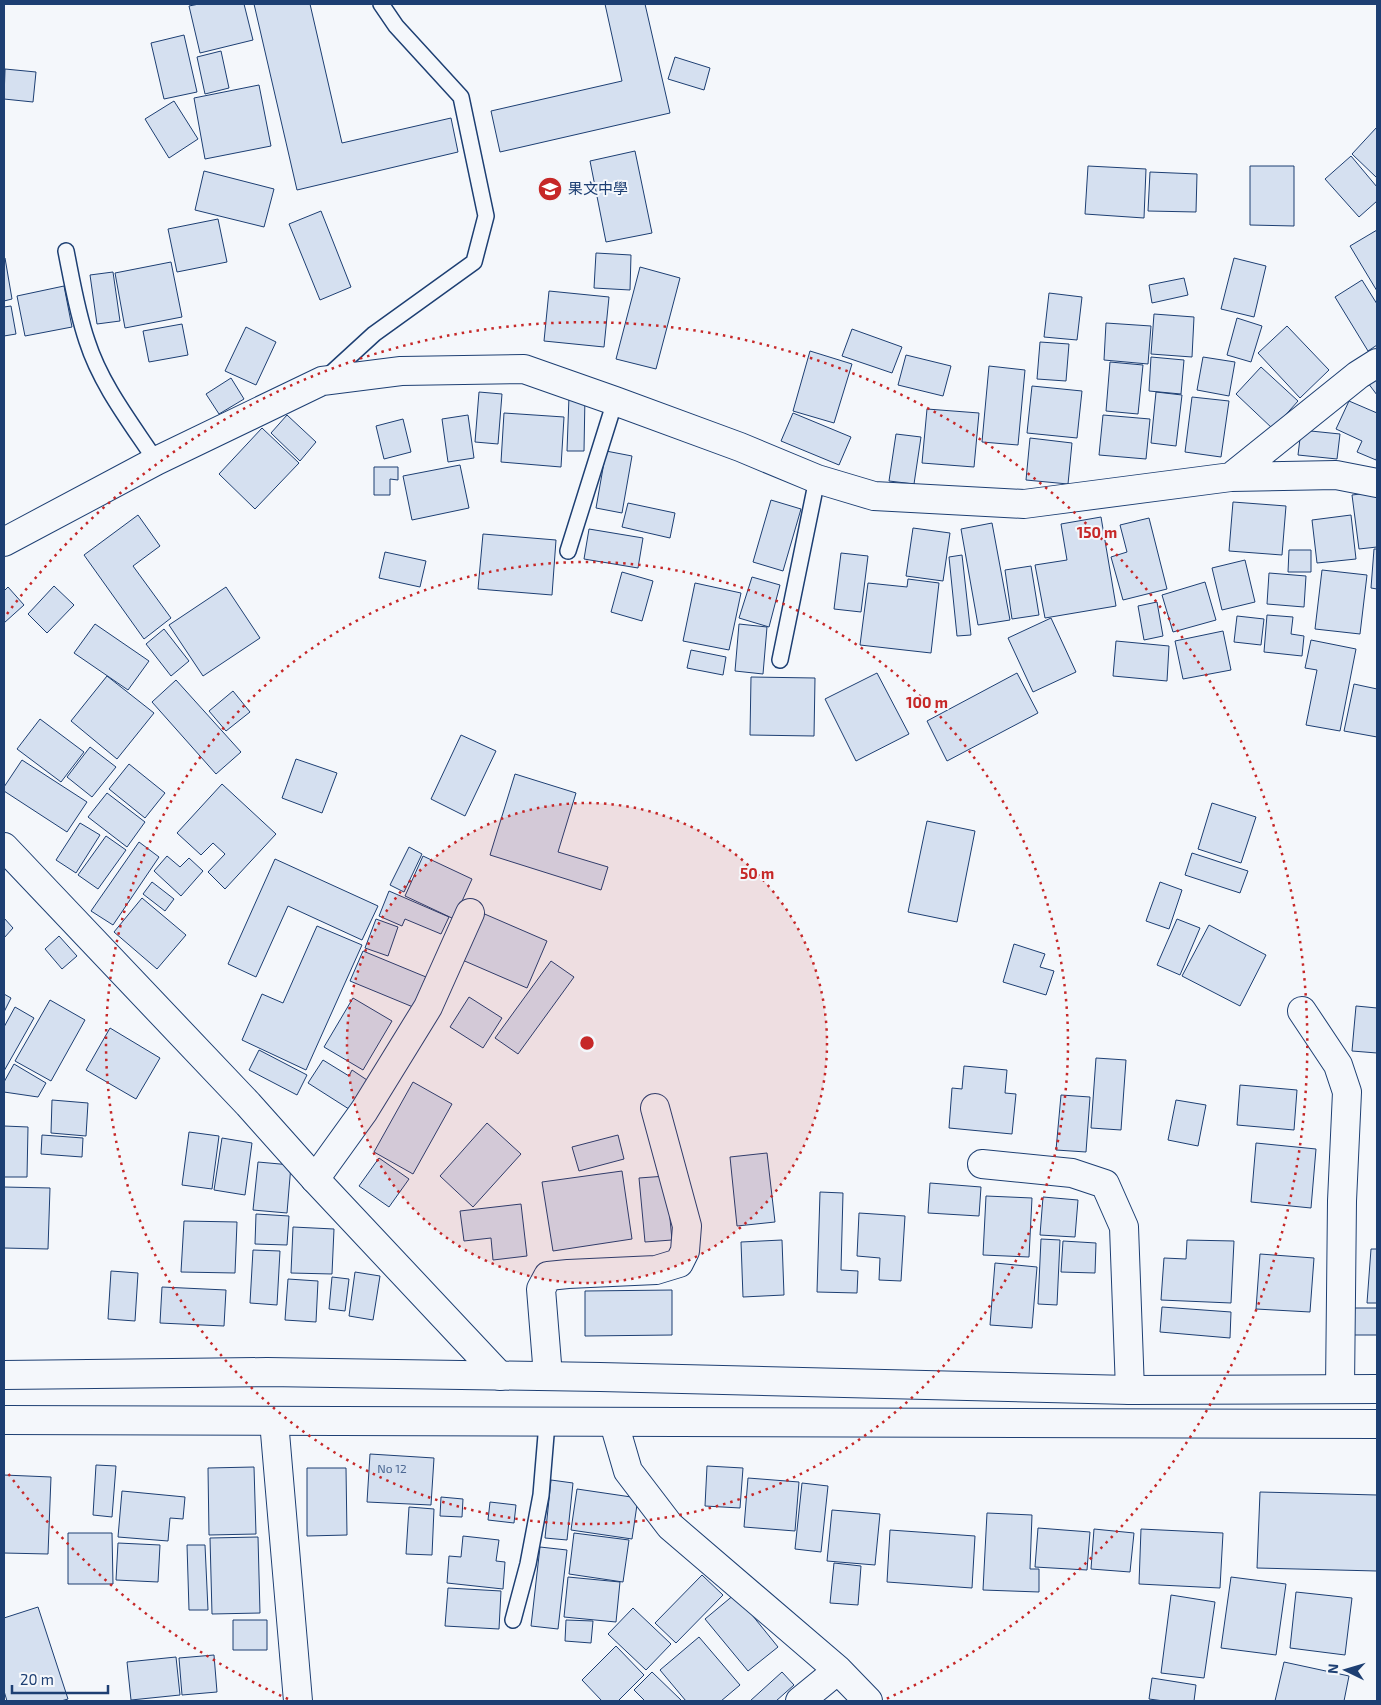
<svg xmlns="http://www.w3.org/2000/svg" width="1381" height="1705" font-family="'Exo 2','Noto Sans SC',sans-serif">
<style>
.building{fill:#d5e0f0;stroke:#1d3f73}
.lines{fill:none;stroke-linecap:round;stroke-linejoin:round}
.lane-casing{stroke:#1d3f73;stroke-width:18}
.street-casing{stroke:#1d3f73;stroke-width:30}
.secondary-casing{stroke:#1d3f73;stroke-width:30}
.primary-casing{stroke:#1d3f73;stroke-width:30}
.lane{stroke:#f4f7fb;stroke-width:15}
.street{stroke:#f4f7fb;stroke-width:28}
.secondary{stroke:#f4f7fb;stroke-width:28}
.primary{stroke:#f4f7fb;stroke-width:28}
.ring{fill:none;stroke:#c62828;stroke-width:2.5;stroke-dasharray:2.5 5}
.labels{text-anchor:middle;stroke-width:4;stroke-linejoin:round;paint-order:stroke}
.number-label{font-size:12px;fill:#4b6792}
.poi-label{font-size:15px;fill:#1d3f73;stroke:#f4f7fb;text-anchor:start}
.centre{fill:#c62828;stroke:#f4f7fb;stroke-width:2.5}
.ring-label{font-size:15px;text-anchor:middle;font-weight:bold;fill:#c62828;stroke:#f4f7fb;stroke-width:4;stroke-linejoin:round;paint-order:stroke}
</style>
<rect width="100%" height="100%" fill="#f4f7fb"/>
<path class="building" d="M199,4H244L253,40L200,53L189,6Z
M254,4H310L342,143L451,118L458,152L297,190Z
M605,4H645L670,113L500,152L491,111L622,81Z
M184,35L197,92L164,99L151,43Z
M221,51L229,88L205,94L197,57Z
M675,57L710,68L704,90L668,79Z
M5,69L36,72L33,102L4,99Z
M259,85L271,146L205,159L194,98Z
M174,101L198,139L169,158L145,119Z
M1377,127V178L1352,154Z
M635,151L652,233L606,242L590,161Z
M1351,156L1377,187V201L1359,217L1325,179Z
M1088,166L1146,169L1144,218L1085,214Z
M1250,166H1294V226L1250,225Z
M204,171L274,189L264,227L195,210Z
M1150,172L1197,174L1196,212L1148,211Z
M321,211L351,287L320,300L289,224Z
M218,219L227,262L177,272L168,229Z
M1377,230V291L1350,246Z
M596,253L631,255L630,290L594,288Z
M4,258H5L12,299L4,301Z
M1234,258L1266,266L1254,317L1221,309Z
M171,262L182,317L125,328L115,273Z
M640,267L680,278L656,369L616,359Z
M113,272L120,321L97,324L90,275Z
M1184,278L1188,295L1152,303L1149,285Z
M1362,280L1377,304V345L1368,351L1335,297Z
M64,286L72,327L25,336L17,296Z
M549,291L609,297L604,347L544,341Z
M1049,293L1082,297L1077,340L1044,337Z
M11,306L16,334L4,336V307Z
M1154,314L1194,317L1192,357L1151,354Z
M1237,318L1262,326L1251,362L1227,355Z
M1106,323L1151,326L1148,364L1104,360Z
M182,324L188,355L149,362L143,331Z
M1287,326L1329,370L1300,398L1258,353Z
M246,327L276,342L256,385L225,371Z
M852,329L902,347L892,373L842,356Z
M1040,342L1069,344L1066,381L1037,379Z
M810,351L852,364L834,423L793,411Z
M906,355L951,366L943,396L898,385Z
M1151,357L1184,360L1181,394L1149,391Z
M1203,357L1235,362L1229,396L1197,390Z
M1110,362L1143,365L1138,414L1106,411Z
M989,366L1025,370L1018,445L982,442Z
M1261,367L1298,401L1273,429L1236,394Z
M1377,377V395L1368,383Z
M231,378L244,399L219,414L206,394Z
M1032,386L1082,391L1077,438L1027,433Z
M479,392L502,394L498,444L475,442Z
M1156,392L1182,395L1176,446L1151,443Z
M585,395L584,451H567L569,396Z
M1192,397L1229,401L1221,457L1185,452Z
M1349,401L1377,413V456L1376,460L1357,452L1362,441L1336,429Z
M927,409L979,413L974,467L922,463Z
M504,413L564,417L561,467L501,462Z
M793,413L851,437L839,465L781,441Z
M287,415L316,442L300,461L271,433Z
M468,415L474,458L448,462L442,419Z
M1103,415L1150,419L1146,459L1099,455Z
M403,419L411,452L384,459L376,426Z
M262,428L299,463L255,509L219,474Z
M1301,430L1340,434L1337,459L1298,455Z
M896,434L921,437L914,484L889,481Z
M1030,438L1072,443L1068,484L1026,480Z
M606,451L632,456L622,513L596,508Z
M460,465L469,508L412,520L403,476Z
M374,467H398V480L390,479V495H374Z
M1377,492V547L1359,549L1352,495Z
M771,500L801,509L783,571L753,562Z
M1233,502L1286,506L1282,555L1229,551Z
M628,503L675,513L670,538L622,527Z
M138,515L160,546L133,566L171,618L144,639L84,555Z
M1351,515L1356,559L1317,563L1312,520Z
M1101,517L1116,606L1045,618L1035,565L1067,560L1061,524Z
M1149,518L1167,589L1123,600L1111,557L1127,552L1120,525Z
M992,523L1010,620L978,625L961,529Z
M913,528L950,533L943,581L906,576Z
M589,529L643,538L638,568L584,559Z
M483,534L556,540L552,595L478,589Z
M1374,549H1377V589L1371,588Z
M1289,550H1311V572H1288Z
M385,552L426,561L420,587L379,578Z
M841,553L868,556L861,612L834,609Z
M962,555L971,635L957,636L949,557Z
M1245,560L1255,602L1222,610L1212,568Z
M1031,566L1039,615L1012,619L1005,570Z
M1322,570L1367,575L1360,634L1315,629Z
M622,572L653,581L642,621L611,612Z
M1269,573L1306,576L1304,607L1267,604Z
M752,577L780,585L769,627L739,618Z
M908,579L939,583L931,653L860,645L868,583L907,587Z
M1205,582L1216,620L1173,632L1162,595Z
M695,583L741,593L729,650L683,641Z
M54,586L74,605L47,633L28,614Z
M8,587L24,605L4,623V591Z
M226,587L260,638L203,676L169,625Z
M1157,602L1163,636L1144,640L1138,606Z
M1267,615L1293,617L1291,634L1304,636L1302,656L1264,652Z
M1237,616L1264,619L1261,645L1234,642Z
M1051,618L1076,672L1033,692L1008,638Z
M95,624L149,661L128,690L74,653Z
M739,624L767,627L763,674L735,671Z
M164,629L189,661L171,676L146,644Z
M1223,631L1231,670L1183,679L1175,641Z
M1311,640L1356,649L1340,731L1306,725L1317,670L1305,668Z
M1116,641L1169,646L1167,681L1113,676Z
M691,650L726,657L723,675L687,668Z
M877,673L909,734L856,761L825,699Z
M1017,673L1038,713L947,761L927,721Z
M107,676L154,713L117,759L71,721Z
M751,677L815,678L814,736L750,735Z
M176,680L241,752L216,774L152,702Z
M1354,684L1377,689V737L1344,731Z
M233,691L250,712L226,731L209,711Z
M40,719L84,752L61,782L17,749Z
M461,735L496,751L465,816L431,799Z
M90,747L116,767L92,797L67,777Z
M296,759L337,773L322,813L282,798Z
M22,760L87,802L67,832L4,791V787Z
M129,764L165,793L145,818L109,789Z
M515,774L576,793L558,852L608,867L601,890L490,855Z
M222,784L276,834L225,889L208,872L225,854L213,843L201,855L177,833Z
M107,793L145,822L127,847L88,817Z
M1212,803L1256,817L1241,863L1198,849Z
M927,821L975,831L957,922L908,912Z
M80,823L100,835L76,873L56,860Z
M106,836L126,850L98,889L78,875Z
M139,842L159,857L113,925L91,911Z
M409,847L422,854L404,892L390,885Z
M1192,853L1248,871L1240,893L1185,875Z
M167,856L180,867L189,858L203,871L181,896L154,871Z
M423,856L472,879L454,919L405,896Z
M275,859L378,906L362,940L288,906L256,977L228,964Z
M152,882L174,899L165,911L143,894Z
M1160,882L1182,890L1169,929L1146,921Z
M389,891L449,917L441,934L405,919L402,926L379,916Z
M142,898L186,935L157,969L114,932Z
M480,912L547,941L527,988L460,959Z
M4,918L13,928L4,938Z
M376,919L398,927L388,956L365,948Z
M1177,919L1200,928L1180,975L1157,965Z
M1209,925L1266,955L1240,1006L1182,976Z
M317,926L362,945L306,1070L242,1040L262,994L283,1003Z
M59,936L77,956L62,969L45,949Z
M1014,944L1045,954L1040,967L1054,971L1046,995L1003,982Z
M363,951L426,977L413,1007L350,981Z
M551,961L574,977L518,1054L495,1038Z
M4,994L11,998L4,1012Z
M469,997L502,1018L483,1048L450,1027Z
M353,998L392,1021L363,1070L324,1047Z
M50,1000L85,1020L51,1081L15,1061Z
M1356,1006L1377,1008V1053L1352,1051Z
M15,1007L34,1018L4,1071V1027Z
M110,1028L160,1058L136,1099L86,1070Z
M259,1050L307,1075L297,1095L249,1070Z
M1096,1058L1126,1060L1121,1130L1091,1128Z
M323,1060L349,1076L352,1070L370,1082L352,1111L308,1083Z
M14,1064L46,1083L38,1097L4,1092V1082Z
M964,1066L1007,1070L1005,1093L1016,1094L1012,1134L949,1128L952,1088L962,1089Z
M413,1082L452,1104L413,1174L374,1152Z
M1240,1085L1297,1090L1294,1130L1237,1125Z
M1061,1095L1090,1097L1086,1152L1056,1150Z
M52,1100L88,1103L86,1136L51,1133Z
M1176,1100L1206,1105L1198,1146L1168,1140Z
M487,1123L521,1154L473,1207L440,1176Z
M4,1126L28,1127L27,1177H4Z
M189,1132L219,1136L212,1189L182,1185Z
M42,1135L83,1138L82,1157L41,1154Z
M618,1135L624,1159L579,1171L572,1147Z
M222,1138L252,1143L245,1195L214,1190Z
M1256,1143L1316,1149L1311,1208L1251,1202Z
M767,1153L775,1222L737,1226L730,1157Z
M379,1158L409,1179L389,1207L359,1186Z
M258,1162L291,1165L287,1213L253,1210Z
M622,1171L632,1239L553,1251L542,1182Z
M666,1176L672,1240L645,1242L639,1178Z
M930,1183L981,1187L979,1216L928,1213Z
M4,1187L50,1188L48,1249L4,1248Z
M820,1192L843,1193L841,1270L858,1271L857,1293L817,1292Z
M986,1196L1032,1198L1029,1257L983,1255Z
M1043,1197L1078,1200L1075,1237L1040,1235Z
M521,1204L527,1256L493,1260L491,1238L464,1241L460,1211Z
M859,1213L905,1216L901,1281L879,1280L880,1258L857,1256Z
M256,1214L289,1216L287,1245L255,1244Z
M184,1221L237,1222L235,1273L181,1272Z
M293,1227L334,1229L332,1274L291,1273Z
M1041,1239L1060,1240L1057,1305L1038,1304Z
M782,1240L784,1295L743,1297L741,1242Z
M1187,1240L1234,1241L1231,1303L1161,1300L1164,1258L1186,1259Z
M1063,1241L1096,1243L1095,1273L1061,1272Z
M1371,1249H1377V1303H1367Z
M253,1250L280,1251L277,1305L250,1303Z
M1260,1254L1314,1258L1310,1312L1256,1309Z
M995,1263L1037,1267L1032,1328L990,1325Z
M111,1271L138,1273L135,1321L108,1319Z
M355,1272L380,1276L373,1320L349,1316Z
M332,1277L349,1279L345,1311L329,1309Z
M288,1279L318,1281L316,1322L285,1320Z
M162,1287L226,1290L224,1326L160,1323Z
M672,1290V1335L585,1336V1291Z
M1162,1307L1231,1312L1230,1338L1160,1332Z
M1347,1308H1377V1335H1347Z
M370,1454L434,1458L431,1505L367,1502Z
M96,1465L116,1466L112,1517L93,1515Z
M707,1466L743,1468L740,1508L705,1506Z
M254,1467L256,1534L209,1535L208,1468Z
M307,1468H346L347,1535L307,1536Z
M4,1475L51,1477L48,1554L4,1553Z
M748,1478L799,1482L795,1531L744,1527Z
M551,1480L573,1483L567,1540L545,1538Z
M802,1483L828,1486L821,1552L795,1549Z
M577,1489L638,1498L632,1539L571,1530Z
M122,1491L185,1497L183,1519L170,1518L168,1541L118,1537Z
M1260,1492L1377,1495V1571L1257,1568Z
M441,1497L463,1499L462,1517L440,1516Z
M490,1502L516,1505L514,1523L488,1520Z
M409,1507L434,1509L432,1555L406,1554Z
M832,1510L880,1514L875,1565L827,1561Z
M987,1513L1032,1515L1030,1569H1039V1592L983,1590Z
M1038,1528L1090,1532L1087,1570L1035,1567Z
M1094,1529L1134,1533L1130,1572L1091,1569Z
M1141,1529L1223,1533L1220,1588L1139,1584Z
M890,1530L975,1536L972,1588L887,1582Z
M68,1533H112L113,1584H68Z
M574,1533L629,1540L623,1582L569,1574Z
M463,1536L499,1540L496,1561L505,1562L503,1589L447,1583L449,1556L461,1557Z
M258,1537L260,1613L212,1614L210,1538Z
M118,1543L160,1545L158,1582L116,1580Z
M187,1545H205L208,1610H189Z
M540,1547L567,1550L558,1629L531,1626Z
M834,1563L861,1566L858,1605L830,1603Z
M702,1575L723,1595L676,1643L655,1623Z
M568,1577L620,1582L616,1622L564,1617Z
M1231,1577L1286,1584L1276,1655L1221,1648Z
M448,1588L501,1591L499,1629L445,1626Z
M1296,1592L1352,1598L1345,1655L1290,1648Z
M735,1594L778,1647L748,1671L705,1619Z
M1171,1595L1215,1602L1204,1678L1161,1673Z
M38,1607L68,1699L61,1701H7L4,1691V1618Z
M633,1608L671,1644L646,1670L608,1634Z
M233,1620H267V1650H233Z
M566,1620L593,1621L591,1643L565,1641Z
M699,1637L740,1685L721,1701H686L660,1670Z
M616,1646L644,1675L618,1701H602L582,1680Z
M214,1655L217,1692L182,1695L179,1658Z
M176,1657L180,1695L131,1700L127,1662Z
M1284,1662L1349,1676L1344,1701H1275Z
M652,1672L682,1701H645L634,1690Z
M782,1672L794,1685L776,1701H750Z
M1152,1678L1196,1685L1194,1701H1164L1149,1699Z"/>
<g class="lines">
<g class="lane-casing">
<path id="lane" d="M66,251C72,281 77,312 87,341C101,385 131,423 156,461
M326,378L374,334L474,262L486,216L461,97L396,26L381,4
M568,551L615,401
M780,660L817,479
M513,1620L528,1564L541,1495L547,1423"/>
</g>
<g class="street-casing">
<path id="street" d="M1231,477L1358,375L1377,363
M4,542L156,461L322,381L401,371L524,369L615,401L740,447L817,479L874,496L1024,504L1231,477L1336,475L1377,483
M1302,1011L1338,1065L1347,1092L1342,1201L1340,1389
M982,1164L1072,1173L1105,1184L1124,1227L1130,1390
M315,1179L364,1111L428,1007L470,913
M548,1376L541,1289L548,1276L568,1274L656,1270L679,1263L685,1251L687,1226L655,1108
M274,1421L298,1701
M614,1423L628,1471L670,1526L838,1670L868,1701
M800,1701L838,1670"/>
</g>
<g class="secondary-casing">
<path id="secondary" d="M4,847L248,1104L315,1179L500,1376"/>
</g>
<g class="primary-casing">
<path id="primary" d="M4,1375L267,1372L600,1377L1130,1390L1377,1389
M4,1420L1377,1424"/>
</g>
<use href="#lane" class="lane"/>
<use href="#street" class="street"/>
<use href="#secondary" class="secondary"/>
<use href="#primary" class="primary"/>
</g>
<circle cx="587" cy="1043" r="240" fill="#c62828" fill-opacity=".12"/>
<g class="ring">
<circle cx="587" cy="1043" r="240"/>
<circle cx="587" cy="1043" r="481"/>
<path d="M288 1699A721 721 0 0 1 7 1472M7 614A721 721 0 1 1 886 1699"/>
</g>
<defs>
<g id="school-disc" transform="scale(1.25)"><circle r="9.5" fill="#c62828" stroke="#f4f7fb"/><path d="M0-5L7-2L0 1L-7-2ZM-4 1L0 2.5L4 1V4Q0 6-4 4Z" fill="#fff"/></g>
</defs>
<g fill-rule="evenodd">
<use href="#school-disc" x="550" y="189"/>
</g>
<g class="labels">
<g class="number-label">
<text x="392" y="1473">No 12</text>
</g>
<g class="poi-label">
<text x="568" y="194">果文中學</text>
</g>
</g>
<circle cx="587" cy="1043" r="8" class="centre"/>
<g class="ring-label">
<text x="1097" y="538">150 m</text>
<text x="927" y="708">100 m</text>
<text x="757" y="879">50 m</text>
</g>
<rect width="1381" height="1705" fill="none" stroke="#1d3f73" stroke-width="10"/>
<g transform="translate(1346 1670) rotate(275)" stroke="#f4f7fb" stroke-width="4" paint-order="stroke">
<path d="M0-4L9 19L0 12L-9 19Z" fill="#1d3f73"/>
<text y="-8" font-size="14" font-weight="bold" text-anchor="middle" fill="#1d3f73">N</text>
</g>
<path d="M12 1685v8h96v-8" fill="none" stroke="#1d3f73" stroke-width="2.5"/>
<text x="20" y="1685" font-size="15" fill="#1d3f73" stroke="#f4f7fb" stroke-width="4" paint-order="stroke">20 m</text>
</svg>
